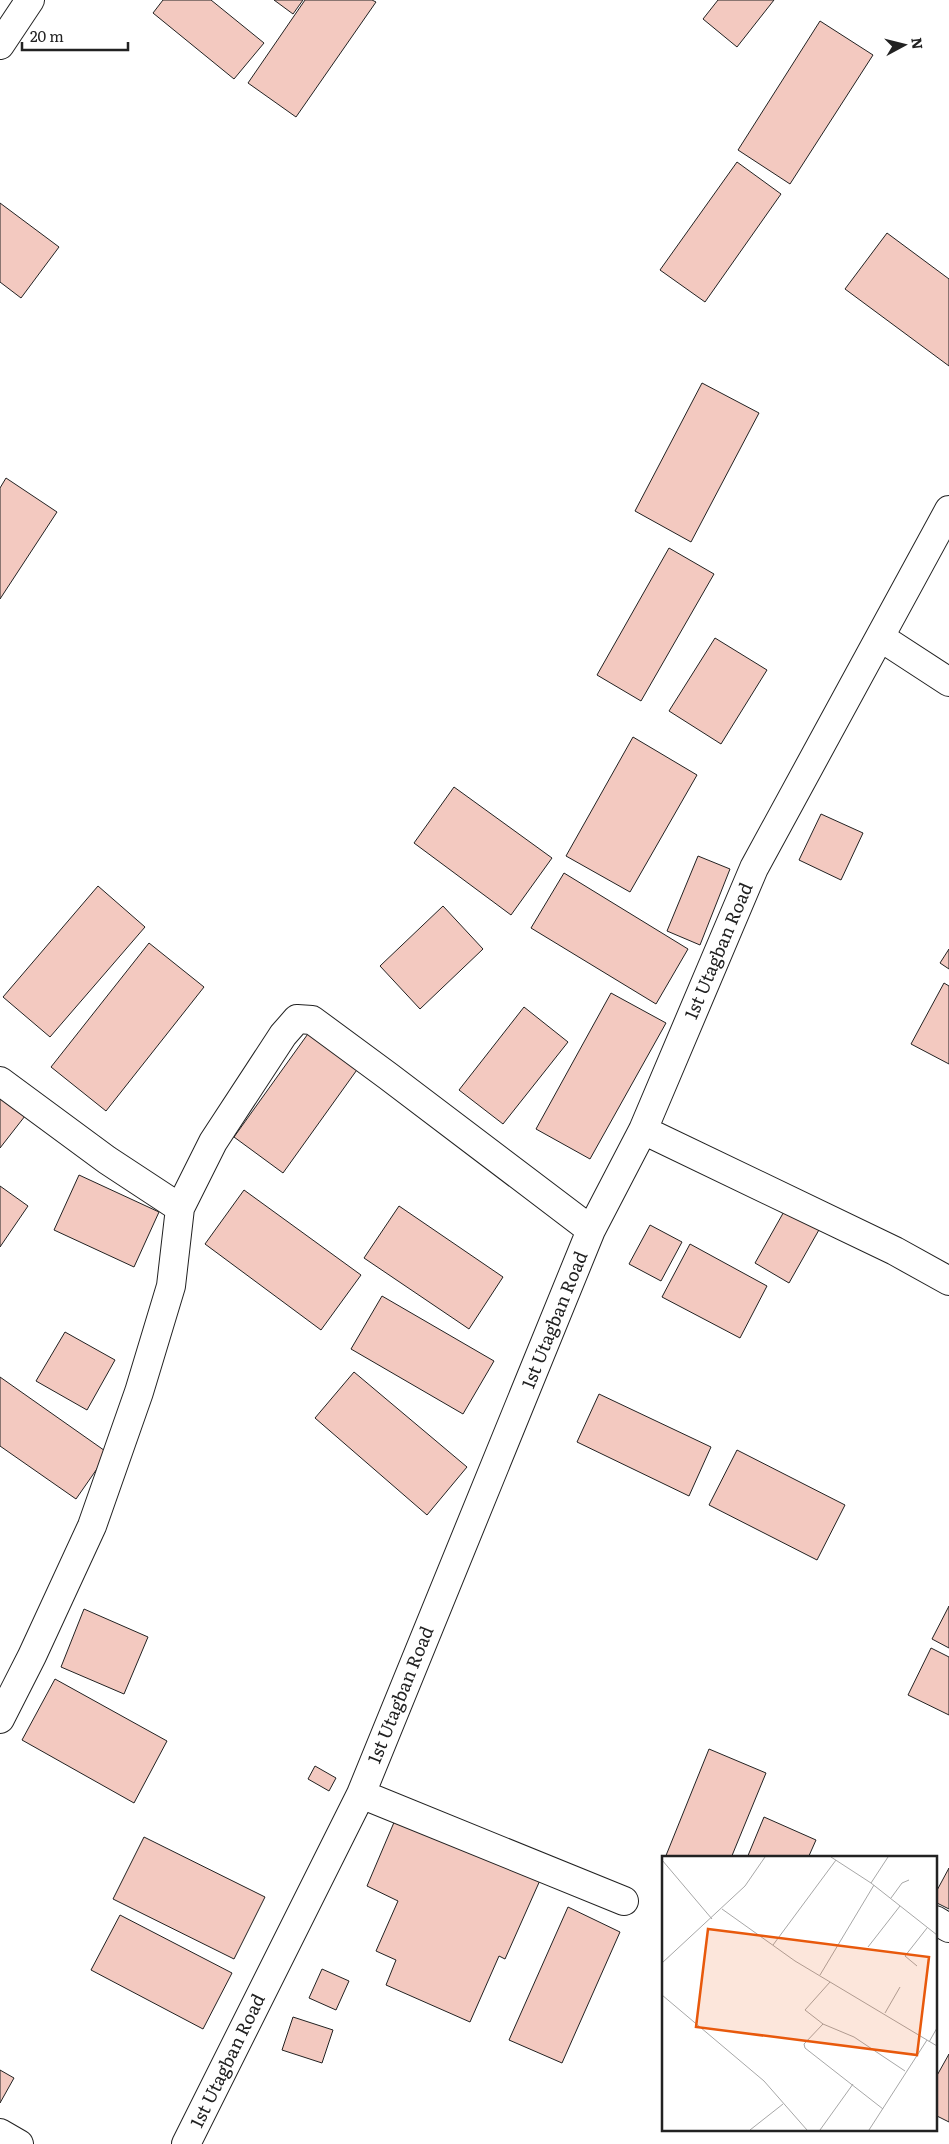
<svg xmlns="http://www.w3.org/2000/svg" width="949" height="2144" font-family="Literata,serif">
<style>
.building{fill:#f3c9c0;stroke:#222}
.lines{fill:none;stroke-linecap:round;stroke-linejoin:round}
.minor-casing{stroke:#222;stroke-width:30}
.minor{stroke:#fff;stroke-width:28}
.labels{text-anchor:middle;stroke-width:4;stroke-linejoin:round;paint-order:stroke}
.street-label{font-size:18px;fill:#222;stroke:#fff}
.inset-road{fill:none;stroke:#a7a7a7;stroke-width:1}
.view{fill:#e8590c;fill-opacity:0.15;stroke:#e8590c;stroke-width:2.5}
.inset-edge{fill:none;stroke:#222;stroke-width:2.5}
</style>
<rect width="100%" height="100%" fill="#fff"/>
<path class="building" d="M163,0H211L264,43L234,79L153,13Z
M274,0H303L293,14Z
M305,0H372L376,2L296,117L248,83Z
M718,0H774L737,47L703,19Z
M820,21L873,55L790,184L738,150Z
M737,162L781,194L705,302L660,270Z
M0,203L59,247L21,298L0,282Z
M887,233L949,279V366L845,289Z
M702,383L759,413L691,542L635,511Z
M6,478L57,512L0,599V488Z
M669,548L714,574L641,701L597,675Z
M715,638L767,670L721,744L669,711Z
M633,737L697,775L630,892L566,856Z
M454,787L552,858L511,915L414,843Z
M821,814L863,833L841,880L799,860Z
M698,856L730,869L700,945L667,931Z
M564,873L688,949L656,1004L531,928Z
M98,886L145,927L50,1037L3,997Z
M443,906L483,949L420,1009L380,966Z
M149,943L204,987L106,1111L51,1067Z
M949,949V969L940,963Z
M944,983L949,986V1064L911,1044Z
M611,993L666,1023L590,1159L536,1129Z
M524,1007L568,1042L503,1124L459,1090Z
M315,1024L364,1060L283,1173L234,1137Z
M0,1096L25,1116L0,1148Z
M79,1175L159,1212L134,1267L54,1230Z
M0,1186L28,1206L0,1247Z
M244,1190L361,1275L321,1330L205,1244Z
M399,1206L503,1277L469,1329L364,1258Z
M786,1208L820,1228L789,1283L755,1263Z
M650,1225L682,1242L661,1281L629,1264Z
M690,1244L767,1286L740,1338L662,1297Z
M382,1296L494,1361L463,1414L351,1349Z
M65,1332L115,1360L87,1410L36,1381Z
M354,1372L467,1467L427,1515L315,1418Z
M0,1377L108,1453L76,1499L0,1446Z
M599,1394L711,1447L689,1496L577,1442Z
M737,1450L845,1505L817,1560L709,1505Z
M949,1606V1648L932,1639Z
M84,1609L148,1637L124,1694L61,1667Z
M931,1648L949,1657V1715L908,1695Z
M55,1679L167,1741L134,1803L22,1740Z
M709,1749L766,1773L731,1858H665Z
M315,1766L336,1778L329,1791L308,1779Z
M398,1813L541,1878L505,1959L499,1956L470,2022L386,1985L396,1960L376,1951L398,1901L367,1886Z
M764,1817L816,1840L808,1858H747Z
M144,1837L265,1897L234,1959L113,1899Z
M949,1868V1909L935,1902V1894Z
M568,1907L620,1932L562,2063L509,2040Z
M120,1915L232,1973L203,2029L91,1970Z
M322,1969L349,1981L336,2010L309,1998Z
M293,2017L333,2030L322,2063L282,2050Z
M949,2054V2122L935,2115V2079Z
M0,2070L14,2078L0,2103Z"/>
<g class="lines">
<g class="minor-casing">
<path id="minor" d="M0,45L30,0
M880,637L949,682
M0,1081L107,1160L180,1208
M643,1130L895,1251L949,1281
M0,1719L32,1656L92,1526L139,1392L171,1286L180,1208L213,1142L283,1035L297,1019L312,1020L388,1076L591,1230
M361,1794L624,1901
M935,1920L949,1928
M0,2133L19,2144
M186,2144L361,1794L591,1230L643,1130L754,868L949,510"/>
</g>
<use href="#minor" class="minor"/>
</g>
<g class="labels">
<g class="street-label">
<text transform="translate(719 951) rotate(-67)" y="6">1st Utagban Road</text>
<text transform="translate(555 1320) rotate(-68)" y="6">1st Utagban Road</text>
<text transform="translate(401 1695) rotate(-68)" y="6">1st Utagban Road</text>
<text transform="translate(228 2061) rotate(-64)" y="6">1st Utagban Road</text>
</g>
</g>
<g transform="translate(662 1856)">
<rect width="275" height="275" fill="#fff"/>
<path class="inset-road" d="M169,1L209,27L275,79M0,4L50,63M209,27L226,1M229,42L240,27L247,24M60,53L133,105L275,190M111,89L174,4M206,91L238,50M0,107L83,30L103,1M255,110L243,100L265,72M158,119L212,29M168,126L143,154L161,168L192,181L243,215M0,139L102,225L145,274M223,157L238,131M161,168L142,188L143,192L221,253M267,186L275,172M88,274L121,248M158,274L191,228M207,274L265,184"/>
<path class="view" d="M46,73L267,101L255,199L34,171Z"/>
<rect width="275" height="275" class="inset-edge"/>
</g>
<g transform="translate(904 45) rotate(83)" stroke="#ffffff" stroke-width="4" paint-order="stroke">
<path d="M0-4L9 19L0 12L-9 19Z" fill="#222222"/>
<text y="-8" font-size="14" font-weight="bold" text-anchor="middle" fill="#222222">N</text>
</g>
<path d="M22 42v8h106v-8" fill="none" stroke="#222222" stroke-width="2.5"/>
<text x="30" y="42" font-size="15" fill="#222222" stroke="#ffffff" stroke-width="4" paint-order="stroke">20 m</text>
</svg>
